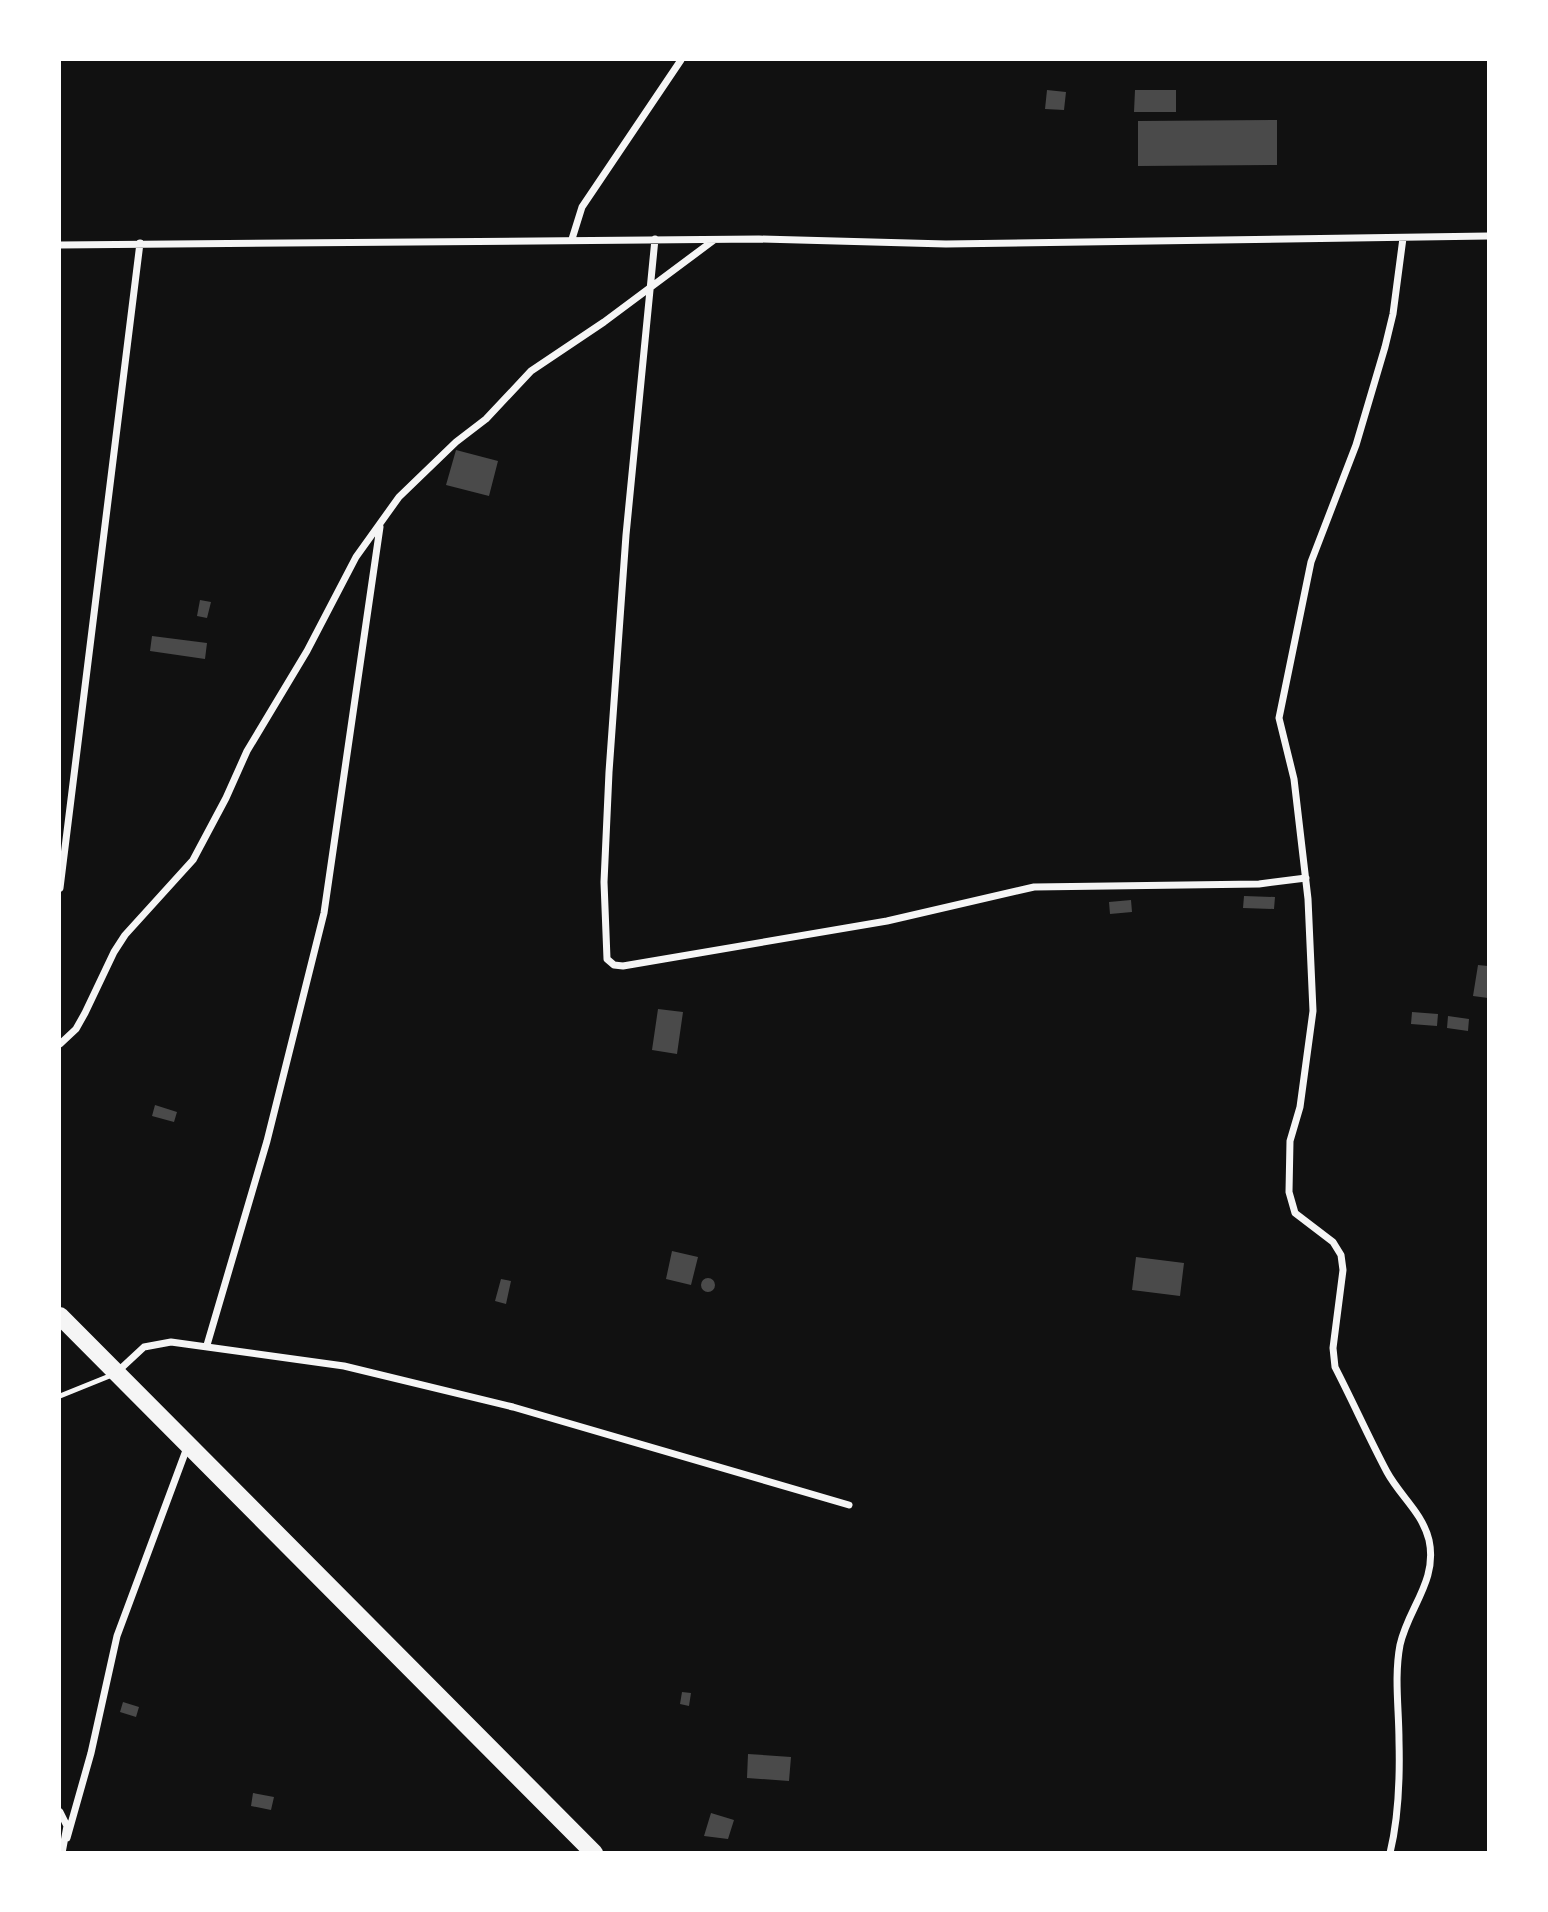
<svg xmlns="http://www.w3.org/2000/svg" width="1548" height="1912" viewBox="0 0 1548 1912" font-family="Ubuntu,sans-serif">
<rect width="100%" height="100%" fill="#111"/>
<path fill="#4a4a4a" d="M1047 90 1066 92 1064 110 1045 109Z
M1135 90H1176V112H1134Z
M1277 120V165L1138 166V121Z
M456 450 498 461 489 496 446 485Z
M200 600 211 602 207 618 197 616Z
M152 636 207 643 205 659 150 651Z
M1244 896 1275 897 1274 909 1243 908Z
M1131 900 1132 912 1110 914 1109 902Z
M1478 965 1488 966V998L1473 996Z
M658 1009 683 1012 677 1054 652 1050Z
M1412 1012 1438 1014 1437 1026 1411 1024Z
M1448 1016 1469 1019 1468 1031 1447 1028Z
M155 1105 177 1112 174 1122 152 1116Z
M672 1251 698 1257 691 1285 666 1279Z
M1136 1257 1184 1263 1180 1296 1132 1290Z
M701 1285a7 7 0 1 1 14 0a7 7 0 1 1-14 0Z
M501 1279 511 1281 506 1304 495 1301Z
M682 1692 691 1693 689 1706 680 1704Z
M123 1702 139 1707 136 1717 120 1712Z
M748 1754 791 1757 789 1781 747 1778Z
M253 1793 274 1797 271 1810 251 1806Z
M711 1813 734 1820 728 1839 704 1836Z"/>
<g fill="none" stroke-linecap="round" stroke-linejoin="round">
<path stroke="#f5f5f5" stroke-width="5" d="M60 1396 112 1375"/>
<path stroke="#f5f5f5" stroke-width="7" d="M572 239 582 207 681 60
M655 239 626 535 609 772 604 882 607 959 614 965 623 966 887 921 1034 887 1259 884 1306 878
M60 245 759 239 946 244 1488 236
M60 888 140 243
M60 1044 76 1029 85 1013 114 952 125 935 193 860 226 798 247 751 307 651 356 557 399 497 456 442 486 419 531 371 604 322 714 240
M207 1345 267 1141 324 913 380 527
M116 1373 144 1347 171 1342 344 1366 513 1407 849 1505
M60 1812 67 1826 62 1853
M67 1838 91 1753 117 1636 188 1445
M1390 1853C1399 1816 1400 1778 1399 1741 1399 1709 1394 1677 1400 1645 1408 1608 1438 1581 1429 1540 1422 1512 1400 1496 1387 1472 1369 1438 1353 1402 1335 1367L1333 1348 1343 1270 1341 1255 1333 1242 1295 1213 1289 1192 1290 1141 1300 1107 1313 1011 1308 899 1294 779 1279 718 1311 562 1356 445 1385 347 1393 314 1403 238"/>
<path stroke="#f5f5f5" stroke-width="18" d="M60 1316 594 1853"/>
</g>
<rect width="1548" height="1912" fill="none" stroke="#ffffff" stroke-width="122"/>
</svg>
